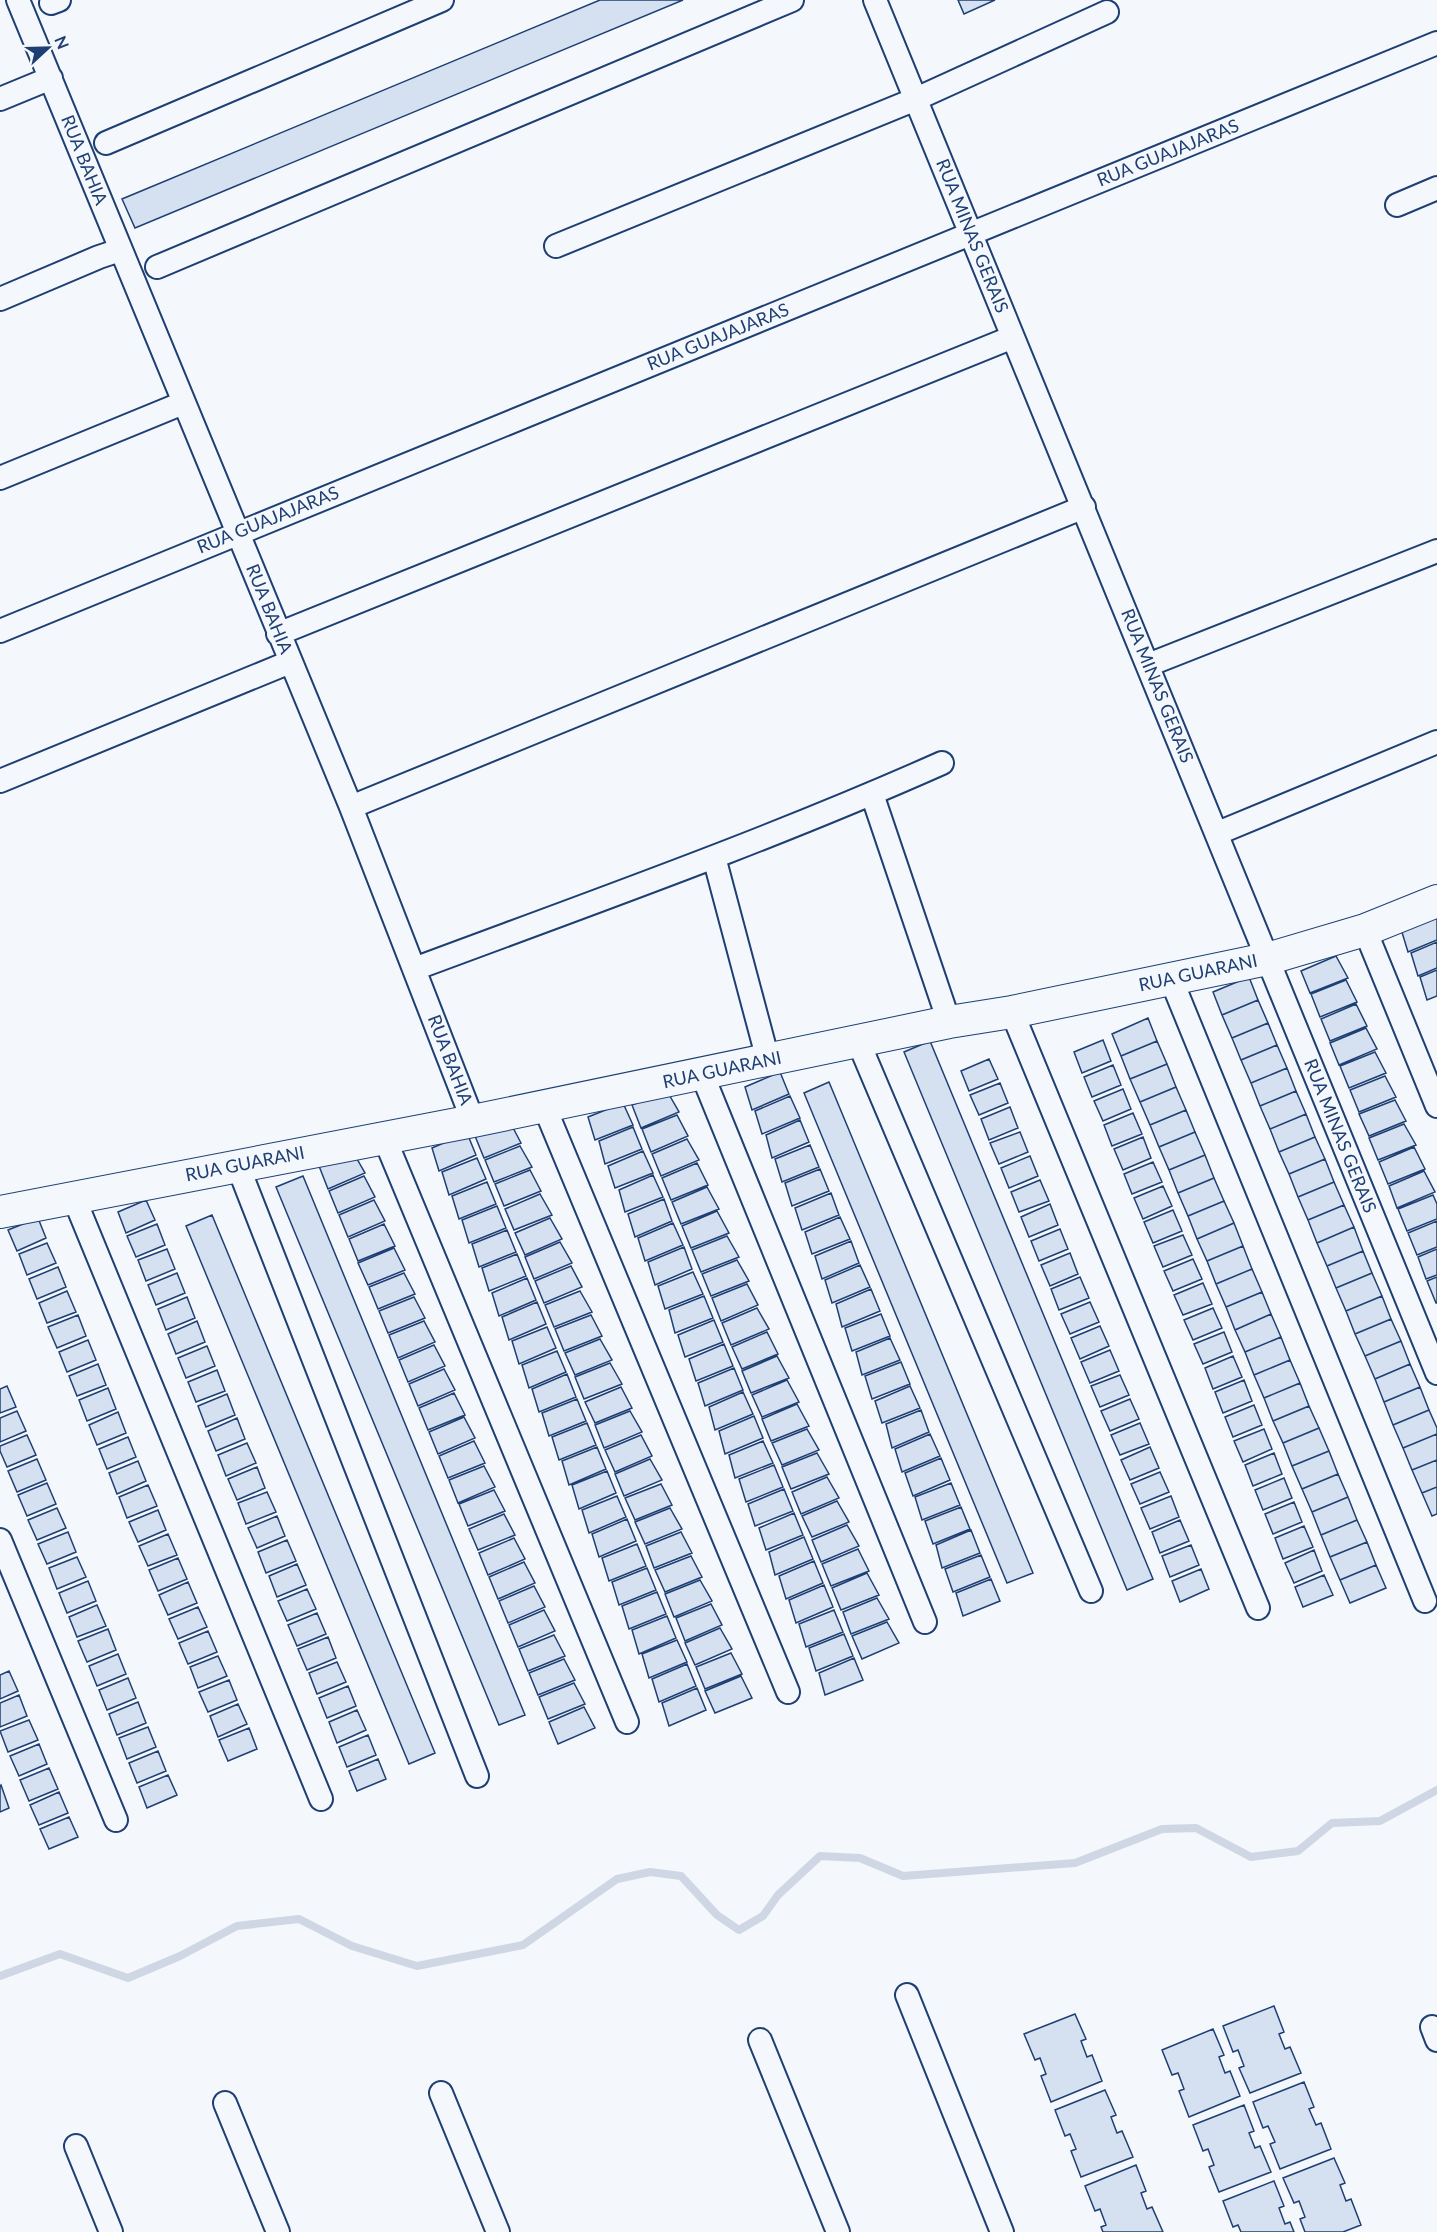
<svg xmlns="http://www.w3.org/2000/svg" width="1437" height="2232" viewBox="0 0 1437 2232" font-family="Lato,sans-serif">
<rect width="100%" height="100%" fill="#f4f7fb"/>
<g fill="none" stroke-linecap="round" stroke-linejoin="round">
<path stroke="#cfd7e4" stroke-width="8" d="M0 1976 60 1954 128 1978 180 1956 237 1926 299 1919 352 1946 417 1966 523 1945 617 1879 650 1872 681 1876 717 1915 739 1930 763 1916 778 1895 820 1856 860 1858 903 1876 1075 1863 1162 1829 1196 1828 1251 1857 1298 1851 1332 1823 1380 1821 1437 1790"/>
</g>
<path fill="#d5e0f0" stroke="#1d3f73" stroke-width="1.5" d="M600 0H683L135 228 122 199Z
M958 0H995L964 14Z
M1437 916V940L1408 952 1401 929Z
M1437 942V968L1418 976 1411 953Z
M1336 956 1348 978 1310 993 1301 971Z
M1437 970V996L1427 1000 1420 977Z
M1249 977 1258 1000 1222 1015 1213 992Z
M1346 980 1357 1002 1320 1017 1311 994Z
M1258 1000 1268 1023 1232 1038 1222 1015Z
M1356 1004 1367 1026 1330 1041 1321 1019Z
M1148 1018 1157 1041 1121 1056 1112 1034Z
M1268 1023 1277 1045 1241 1060 1232 1038Z
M1366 1028 1377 1049 1339 1065 1330 1043Z
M1103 1040 1111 1061 1082 1073 1074 1052Z
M930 1041 1153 1579 1127 1590 904 1052Z
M1157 1041 1167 1064 1130 1079 1121 1056Z
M1277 1045 1287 1068 1251 1083 1241 1060Z
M1375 1052 1386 1073 1349 1088 1340 1066Z
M989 1059 998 1079 969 1091 961 1071Z
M1167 1064 1176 1087 1140 1102 1130 1079Z
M1113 1065 1121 1085 1092 1097 1084 1077Z
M1287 1068 1296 1091 1260 1106 1251 1083Z
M780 1072 789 1094 752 1110 745 1087Z
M1385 1076 1396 1097 1359 1112 1350 1090Z
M829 1082 1033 1573 1007 1583 804 1093Z
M1000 1083 1008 1103 979 1115 970 1095Z
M1176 1087 1186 1110 1150 1125 1140 1102Z
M1123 1089 1131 1109 1103 1121 1094 1101Z
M667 1091 679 1112 641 1128 632 1105Z
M1296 1091 1306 1114 1270 1129 1260 1106Z
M790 1096 800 1118 762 1134 755 1111Z
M1395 1100 1406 1121 1369 1136 1359 1114Z
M623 1103 633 1125 595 1140 588 1117Z
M1010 1107 1018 1128 989 1140 981 1119Z
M1186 1110 1195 1132 1159 1147 1150 1125Z
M1133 1113 1142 1134 1112 1146 1104 1125Z
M1306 1114 1315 1137 1279 1152 1270 1129Z
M677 1115 688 1136 651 1152 642 1129Z
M800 1120 809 1142 772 1158 766 1135Z
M510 1122 521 1143 484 1158 475 1136Z
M1404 1124 1416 1145 1378 1160 1369 1138Z
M633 1127 642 1149 605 1164 599 1141Z
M1020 1132 1028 1152 999 1164 990 1143Z
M1195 1132 1205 1155 1169 1170 1159 1147Z
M467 1133 476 1155 439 1171 432 1148Z
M1143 1137 1151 1158 1123 1170 1114 1149Z
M1315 1137 1325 1159 1289 1174 1279 1152Z
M687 1139 699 1160 661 1176 652 1154Z
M810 1145 819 1167 782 1182 775 1159Z
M520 1146 532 1167 494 1182 485 1160Z
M1414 1147 1425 1169 1388 1184 1379 1162Z
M643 1151 653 1173 615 1188 608 1166Z
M353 1152 365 1173 328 1189 319 1166Z
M1205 1155 1214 1178 1178 1193 1169 1170Z
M1030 1156 1038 1176 1009 1188 1001 1168Z
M477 1158 486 1179 449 1195 442 1172Z
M1325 1159 1334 1182 1298 1197 1289 1174Z
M1153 1162 1162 1182 1132 1194 1124 1174Z
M697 1163 708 1185 671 1200 662 1178Z
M820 1169 829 1191 792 1206 785 1183Z
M530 1170 541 1191 504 1206 495 1184Z
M1424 1171 1435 1192 1397 1208 1389 1186Z
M653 1175 663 1197 625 1212 619 1190Z
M303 1176 525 1715 499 1725 276 1187Z
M364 1176 375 1197 338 1213 329 1191Z
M1214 1178 1224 1201 1188 1216 1178 1193Z
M1040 1180 1049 1201 1019 1212 1011 1192Z
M487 1182 496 1204 459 1219 452 1196Z
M1334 1182 1344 1205 1308 1220 1298 1197Z
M1163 1186 1172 1206 1143 1219 1134 1198Z
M707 1187 719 1209 681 1224 672 1202Z
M831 1193 839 1215 802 1230 795 1208Z
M540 1194 552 1215 514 1230 505 1209Z
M1433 1195 1437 1204V1219L1407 1231 1398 1209Z
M664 1199 672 1221 635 1237 628 1214Z
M146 1200 155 1220 126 1233 118 1212Z
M374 1200 385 1221 348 1237 339 1215Z
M1224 1201 1234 1223 1197 1239 1188 1216Z
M1050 1204 1058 1225 1029 1237 1021 1217Z
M1344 1205 1354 1227 1317 1243 1308 1220Z
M497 1206 506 1228 469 1243 462 1220Z
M1173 1210 1182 1231 1153 1243 1144 1222Z
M717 1211 729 1233 691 1248 682 1226Z
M212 1215 435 1753 409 1764 186 1226Z
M840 1217 850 1239 812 1254 805 1232Z
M38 1218 46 1238 17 1251 8 1230Z
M550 1218 562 1239 525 1255 515 1233Z
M1437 1221V1247L1417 1255 1408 1233Z
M673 1223 683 1245 645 1261 638 1238Z
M1234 1223 1243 1246 1207 1261 1197 1239Z
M157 1224 165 1245 136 1257 127 1236Z
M384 1224 395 1246 358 1261 349 1239Z
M1354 1227 1363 1251 1327 1266 1317 1243Z
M1060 1229 1068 1249 1039 1261 1031 1241Z
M507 1230 516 1252 479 1267 472 1244Z
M1183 1235 1192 1255 1163 1267 1154 1246Z
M727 1236 739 1257 701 1272 692 1250Z
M851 1241 859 1263 822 1279 815 1256Z
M560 1242 572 1263 534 1279 525 1257Z
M47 1243 56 1263 27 1275 19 1254Z
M1243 1246 1252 1269 1216 1284 1207 1261Z
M684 1247 692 1269 655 1285 648 1262Z
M394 1248 405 1270 368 1285 358 1263Z
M167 1249 175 1269 146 1281 138 1260Z
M1437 1249V1275L1426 1279 1418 1257Z
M1363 1251 1372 1273 1336 1288 1327 1266Z
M1070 1253 1078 1274 1050 1286 1041 1265Z
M517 1254 526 1276 489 1291 482 1268Z
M1193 1259 1202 1279 1173 1291 1164 1271Z
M737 1260 749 1281 711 1296 702 1274Z
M860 1265 870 1287 832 1303 825 1280Z
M571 1266 582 1287 544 1303 535 1281Z
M58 1267 66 1287 37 1299 29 1279Z
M1252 1269 1262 1292 1226 1307 1216 1284Z
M693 1272 703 1294 665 1309 658 1286Z
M177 1273 185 1293 156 1305 148 1285Z
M404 1273 415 1294 378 1309 369 1287Z
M1372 1273 1382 1296 1346 1311 1336 1288Z
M1080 1277 1089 1298 1059 1310 1051 1289Z
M1437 1277V1303H1436L1427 1281Z
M527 1278 536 1300 499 1316 492 1293Z
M1203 1283 1212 1304 1183 1315 1174 1295Z
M747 1284 758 1305 721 1321 712 1298Z
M871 1289 880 1311 842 1327 836 1304Z
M67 1291 76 1312 47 1323 39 1303Z
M580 1291 592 1312 554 1327 545 1305Z
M1262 1292 1271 1314 1235 1330 1226 1307Z
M704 1296 713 1318 675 1333 669 1310Z
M1382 1296 1391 1319 1355 1334 1346 1311Z
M187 1297 195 1318 166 1330 158 1309Z
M414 1297 425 1318 388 1333 379 1311Z
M537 1302 546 1324 509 1340 502 1317Z
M1090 1302 1099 1322 1070 1334 1061 1314Z
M757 1308 769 1329 731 1345 722 1323Z
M1213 1308 1222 1328 1193 1340 1184 1320Z
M881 1314 890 1336 852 1351 845 1328Z
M1271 1314 1281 1337 1245 1352 1235 1330Z
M78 1315 86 1336 57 1348 48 1327Z
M591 1315 602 1336 564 1351 555 1329Z
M1391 1319 1401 1341 1365 1356 1355 1334Z
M714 1320 723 1342 685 1357 678 1335Z
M197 1321 205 1342 176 1354 168 1334Z
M424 1321 435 1342 398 1358 389 1335Z
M1100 1326 1109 1346 1080 1359 1071 1338Z
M547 1327 556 1348 519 1364 512 1341Z
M767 1332 778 1354 742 1369 732 1347Z
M1224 1332 1232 1352 1203 1364 1194 1344Z
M1281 1337 1290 1360 1254 1375 1245 1352Z
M890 1338 900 1360 862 1375 856 1352Z
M600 1339 612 1360 575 1375 565 1353Z
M88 1340 96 1360 67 1372 59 1352Z
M1401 1341 1410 1364 1375 1379 1365 1356Z
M724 1344 733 1366 696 1381 689 1359Z
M434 1345 445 1366 408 1382 399 1360Z
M207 1346 215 1366 186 1378 178 1358Z
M1110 1350 1119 1371 1090 1383 1081 1362Z
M557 1351 566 1372 529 1388 522 1365Z
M777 1356 789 1378 751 1393 742 1371Z
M1233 1356 1242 1377 1213 1389 1205 1368Z
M1290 1360 1300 1383 1264 1398 1254 1375Z
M901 1362 910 1384 872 1399 865 1376Z
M610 1363 622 1384 584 1399 575 1377Z
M98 1364 106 1385 77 1396 69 1376Z
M1410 1364 1420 1387 1384 1402 1375 1379Z
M734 1368 743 1390 705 1406 698 1383Z
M444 1369 455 1390 418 1406 409 1384Z
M217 1370 225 1391 196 1402 188 1382Z
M567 1374 576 1397 539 1412 532 1389Z
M1120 1375 1129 1395 1100 1407 1091 1386Z
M787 1380 799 1402 762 1417 752 1395Z
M1244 1380 1252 1401 1223 1413 1215 1392Z
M1300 1383 1309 1406 1273 1421 1264 1398Z
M7 1386 16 1407 0 1413V1389Z
M910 1386 920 1408 882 1423 875 1401Z
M621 1387 632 1408 595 1423 585 1402Z
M1420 1387 1429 1410 1393 1425 1384 1402Z
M108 1388 116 1409 87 1421 79 1400Z
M743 1392 753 1414 715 1430 709 1407Z
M454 1393 465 1415 428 1430 419 1408Z
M227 1394 235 1415 206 1427 198 1406Z
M577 1399 586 1421 549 1436 542 1413Z
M1130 1399 1139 1419 1110 1431 1101 1411Z
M797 1404 809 1426 771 1441 762 1419Z
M1254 1405 1262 1425 1233 1437 1225 1417Z
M1309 1406 1319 1428 1283 1443 1273 1421Z
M921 1410 929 1432 892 1448 886 1424Z
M1429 1410 1437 1428V1434L1403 1448 1393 1425Z
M17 1411 26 1431 0 1442V1418Z
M630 1411 642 1432 604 1448 595 1425Z
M118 1412 126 1433 97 1445 89 1425Z
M754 1416 763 1438 725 1454 719 1431Z
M464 1417 475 1438 438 1454 429 1432Z
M237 1418 245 1439 216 1451 208 1431Z
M587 1423 596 1445 559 1460 552 1437Z
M1140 1423 1149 1444 1120 1455 1111 1435Z
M1319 1428 1329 1451 1292 1466 1283 1443Z
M807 1429 819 1450 782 1465 772 1443Z
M1264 1429 1272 1449 1243 1462 1234 1441Z
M930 1434 940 1456 902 1472 895 1449Z
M1437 1434V1460L1412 1470 1403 1448Z
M27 1435 36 1455 7 1467 0 1451V1446Z
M641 1435 652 1456 615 1472 605 1450Z
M128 1437 136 1457 107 1469 99 1449Z
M474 1441 485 1463 448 1478 439 1456Z
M763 1441 773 1463 735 1478 729 1455Z
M247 1443 256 1463 226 1476 218 1455Z
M597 1447 606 1469 569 1485 562 1461Z
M1150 1447 1159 1468 1130 1480 1121 1460Z
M1329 1451 1338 1474 1302 1489 1292 1466Z
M817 1453 829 1474 791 1489 782 1467Z
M1274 1453 1282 1474 1253 1486 1245 1465Z
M941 1458 950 1480 913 1496 905 1473Z
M37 1459 46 1480 17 1492 8 1471Z
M650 1459 662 1480 624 1496 615 1474Z
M1437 1460V1487L1422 1493 1412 1470Z
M138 1461 146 1481 117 1494 109 1473Z
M774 1465 783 1487 746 1502 739 1479Z
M484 1466 495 1487 458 1503 449 1480Z
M257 1467 265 1488 237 1500 228 1479Z
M607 1471 616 1493 579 1509 572 1485Z
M1160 1472 1169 1492 1140 1504 1131 1484Z
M1338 1474 1348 1497 1312 1512 1302 1489Z
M827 1477 839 1498 801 1514 792 1492Z
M1284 1478 1292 1498 1263 1510 1255 1490Z
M47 1483 56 1504 27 1516 18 1495Z
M951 1483 960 1505 922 1520 915 1497Z
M661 1484 672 1505 635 1520 625 1498Z
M148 1485 157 1506 127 1518 119 1497Z
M1437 1487V1514L1432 1516 1422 1493Z
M784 1489 793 1511 755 1526 748 1504Z
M494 1490 505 1511 468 1526 459 1504Z
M267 1492 276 1512 246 1524 238 1503Z
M617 1496 626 1517 589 1533 582 1510Z
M1171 1496 1179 1517 1150 1529 1141 1508Z
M1348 1497 1357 1520 1321 1535 1312 1512Z
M837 1501 849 1522 812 1537 802 1516Z
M1294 1502 1302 1522 1273 1534 1265 1514Z
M961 1507 970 1529 933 1544 925 1521Z
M57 1508 66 1528 37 1540 28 1520Z
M670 1508 682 1529 645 1544 635 1522Z
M158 1510 166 1530 138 1542 129 1522Z
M794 1513 803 1535 766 1550 759 1528Z
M504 1514 515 1535 478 1550 469 1529Z
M277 1516 285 1536 257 1548 248 1528Z
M627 1519 636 1541 599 1557 592 1534Z
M1180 1520 1189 1541 1160 1553 1152 1532Z
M1357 1520 1367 1542 1330 1557 1321 1535Z
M847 1525 859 1546 821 1562 812 1540Z
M1304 1526 1313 1547 1283 1559 1275 1538Z
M971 1530 980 1553 942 1568 936 1545Z
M68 1532 76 1552 47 1564 38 1544Z
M681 1532 692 1553 654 1568 646 1546Z
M168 1534 177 1555 148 1566 139 1546Z
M804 1537 813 1559 775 1575 769 1552Z
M514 1538 525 1559 488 1575 479 1553Z
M287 1540 296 1561 266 1573 258 1552Z
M1367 1542 1376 1565 1340 1580 1330 1557Z
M637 1544 646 1566 609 1581 602 1558Z
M1191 1545 1199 1565 1170 1577 1162 1556Z
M858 1549 869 1571 831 1586 822 1564Z
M1314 1550 1322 1571 1294 1583 1285 1563Z
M981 1555 990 1577 953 1592 945 1569Z
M691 1556 702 1577 665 1592 655 1570Z
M77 1557 86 1577 57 1589 49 1568Z
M178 1558 187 1579 158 1591 149 1570Z
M814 1561 823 1583 786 1599 779 1576Z
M524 1562 535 1583 498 1599 489 1577Z
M297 1564 306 1585 277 1597 269 1576Z
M1376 1565 1386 1588 1350 1603 1340 1580Z
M647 1568 656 1590 619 1605 612 1582Z
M1201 1569 1209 1589 1180 1602 1172 1581Z
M867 1573 879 1595 841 1610 832 1588Z
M1324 1575 1333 1595 1303 1607 1295 1587Z
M991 1579 1000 1601 963 1616 956 1593Z
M700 1580 712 1601 674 1617 665 1594Z
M88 1581 96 1601 67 1613 59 1593Z
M188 1582 197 1603 168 1615 159 1595Z
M824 1585 833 1607 796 1623 789 1600Z
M534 1586 545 1607 508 1623 499 1601Z
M307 1589 316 1609 287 1621 278 1601Z
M657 1592 666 1614 629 1629 622 1606Z
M877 1598 889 1619 851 1634 843 1612Z
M711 1604 722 1625 685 1641 676 1618Z
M97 1605 106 1626 77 1637 69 1617Z
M198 1607 207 1627 178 1639 169 1619Z
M544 1610 555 1631 518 1647 509 1625Z
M834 1610 843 1632 806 1647 799 1624Z
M317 1613 326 1634 297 1646 288 1625Z
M667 1616 676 1638 639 1654 632 1630Z
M887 1622 899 1643 862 1659 852 1636Z
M720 1628 732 1649 695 1665 685 1643Z
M108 1629 116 1650 87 1662 78 1641Z
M208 1631 217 1652 188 1664 179 1643Z
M844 1634 853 1656 816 1671 809 1648Z
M554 1635 565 1656 528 1671 519 1649Z
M328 1637 336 1658 307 1670 298 1649Z
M677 1640 687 1662 649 1678 642 1654Z
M731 1653 742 1674 705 1689 696 1667Z
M118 1654 126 1674 97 1686 89 1666Z
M218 1656 227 1676 198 1688 190 1667Z
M854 1658 863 1680 825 1695 819 1673Z
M564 1659 575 1680 538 1695 529 1673Z
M337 1662 346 1682 317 1694 309 1673Z
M687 1664 696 1686 659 1702 652 1679Z
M9 1671 18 1691 0 1699V1675Z
M741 1676 752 1698 715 1713 705 1691Z
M128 1678 136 1698 107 1710 99 1690Z
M229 1680 237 1700 208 1712 199 1692Z
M574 1683 585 1704 548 1719 539 1697Z
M348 1686 356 1706 327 1718 319 1698Z
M697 1688 706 1710 669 1726 662 1703Z
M19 1695 27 1716 0 1727V1703Z
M138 1702 146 1723 117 1735 109 1714Z
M238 1704 247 1724 218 1737 210 1716Z
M584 1707 595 1728 558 1744 549 1722Z
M357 1710 366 1730 337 1743 329 1722Z
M29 1720 38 1740 8 1752 0 1731Z
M148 1727 156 1747 127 1759 119 1738Z
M249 1728 257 1749 228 1761 219 1740Z
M368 1735 376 1755 347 1767 339 1747Z
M39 1744 47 1764 19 1776 10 1756Z
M158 1751 166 1771 137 1783 129 1763Z
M378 1759 386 1779 357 1791 349 1771Z
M49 1768 58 1789 29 1801 20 1780Z
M168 1775 177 1795 147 1808 139 1787Z
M1 1785 9 1808 0 1812V1786Z
M59 1792 68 1813 39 1825 30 1805Z
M69 1817 78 1837 49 1849 40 1829Z
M1274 2006 1284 2032 1279 2034 1285 2049 1290 2047 1301 2073 1250 2093 1239 2068 1244 2066 1238 2050 1233 2052 1223 2026Z
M1075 2014 1086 2039 1081 2041 1087 2057 1092 2055 1102 2081 1051 2102 1041 2076 1046 2074 1040 2058 1035 2060 1024 2034Z
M1213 2029 1224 2055 1219 2057 1225 2073 1230 2071 1240 2096 1189 2117 1179 2091 1184 2089 1178 2073 1172 2075 1162 2050Z
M1304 2082 1314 2107 1309 2109 1316 2125 1321 2123 1331 2149 1280 2169 1270 2144 1275 2142 1268 2126 1263 2128 1253 2102Z
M1105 2090 1116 2115 1111 2117 1117 2133 1122 2131 1133 2157 1081 2177 1071 2151 1076 2149 1070 2134 1065 2136 1055 2110Z
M1244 2105 1254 2131 1249 2133 1255 2148 1260 2146 1271 2172 1219 2192 1209 2167 1214 2165 1208 2149 1203 2151 1193 2125Z
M1334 2158 1345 2183 1340 2185 1346 2201 1351 2199 1361 2225 1343 2232H1305L1300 2219 1305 2217 1299 2201 1294 2203 1283 2178Z
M1136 2165 1146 2191 1141 2193 1147 2209 1152 2207 1163 2232H1103L1101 2227 1106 2225 1100 2209 1095 2211 1085 2186Z
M1274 2181 1284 2206 1279 2208 1285 2224 1290 2222 1294 2232H1241L1238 2225 1233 2227 1223 2201Z"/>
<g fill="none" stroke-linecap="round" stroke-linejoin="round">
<defs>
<path id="street" d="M18 0 351 807 473 1121
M875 0 1437 1373
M51 3 59 0
M0 99 51 78
M106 143 442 0
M1397 205 1437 188
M556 246 916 99 1107 12
M157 267 792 0
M0 299 99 257 120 250
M0 478 183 403
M0 631 1437 43
M278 634 1013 337
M1148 665 1437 551
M0 781 290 662
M872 794 949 1022
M351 807 1084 507
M1218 833 1437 742
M714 857 768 1060
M1365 930 1437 1106
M414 969C591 903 769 840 942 763
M1171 979 1425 1601
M1012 1012 1258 1608
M858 1041 1091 1591
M702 1074 925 1622
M546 1105 547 1113 788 1692
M384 1137 627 1722
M243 1164 241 1174 477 1776
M74 1198 321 1799
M0 1540 116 1820
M907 1995 1002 2232
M1432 2027 1437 2040
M760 2040 838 2232
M441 2093 498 2232
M225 2103 278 2232
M76 2146 111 2232"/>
<path id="secondary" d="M0 1212 473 1121 949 1022 1012 1012 1267 959 1365 930 1437 901"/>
</defs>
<use href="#street" stroke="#1d3f73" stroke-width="26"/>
<use href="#secondary" stroke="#1d3f73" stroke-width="34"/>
<use href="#street" stroke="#f4f7fb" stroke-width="22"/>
<use href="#secondary" stroke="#f4f7fb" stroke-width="32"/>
</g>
<g text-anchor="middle" stroke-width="4.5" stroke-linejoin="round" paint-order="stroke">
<g font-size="18" fill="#1d3f73" stroke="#f4f7fb">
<text transform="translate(1168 153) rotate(-22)" y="6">RUA GUAJAJARAS</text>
<text transform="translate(84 160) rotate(68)" y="6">RUA BAHIA</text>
<text transform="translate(972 236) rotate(68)" y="6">RUA MINAS GERAIS</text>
<text transform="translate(718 337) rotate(-22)" y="6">RUA GUAJAJARAS</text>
<text transform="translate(268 520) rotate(-22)" y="6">RUA GUAJAJARAS</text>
<text transform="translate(269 609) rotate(68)" y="6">RUA BAHIA</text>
<text transform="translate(1157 686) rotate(68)" y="6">RUA MINAS GERAIS</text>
<text transform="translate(1198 973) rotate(-12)" y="6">RUA GUARANI</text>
<text transform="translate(450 1060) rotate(69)" y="6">RUA BAHIA</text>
<text transform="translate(722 1070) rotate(-12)" y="6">RUA GUARANI</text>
<text transform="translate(1340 1136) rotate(68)" y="6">RUA MINAS GERAIS</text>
<text transform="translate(245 1164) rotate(-11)" y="6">RUA GUARANI</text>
</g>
</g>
<g transform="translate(48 48) rotate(68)" stroke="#f4f7fb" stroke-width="4.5" paint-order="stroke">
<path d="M0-4.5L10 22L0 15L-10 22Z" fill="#1d3f73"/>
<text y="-9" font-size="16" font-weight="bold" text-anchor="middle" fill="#1d3f73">N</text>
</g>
</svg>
